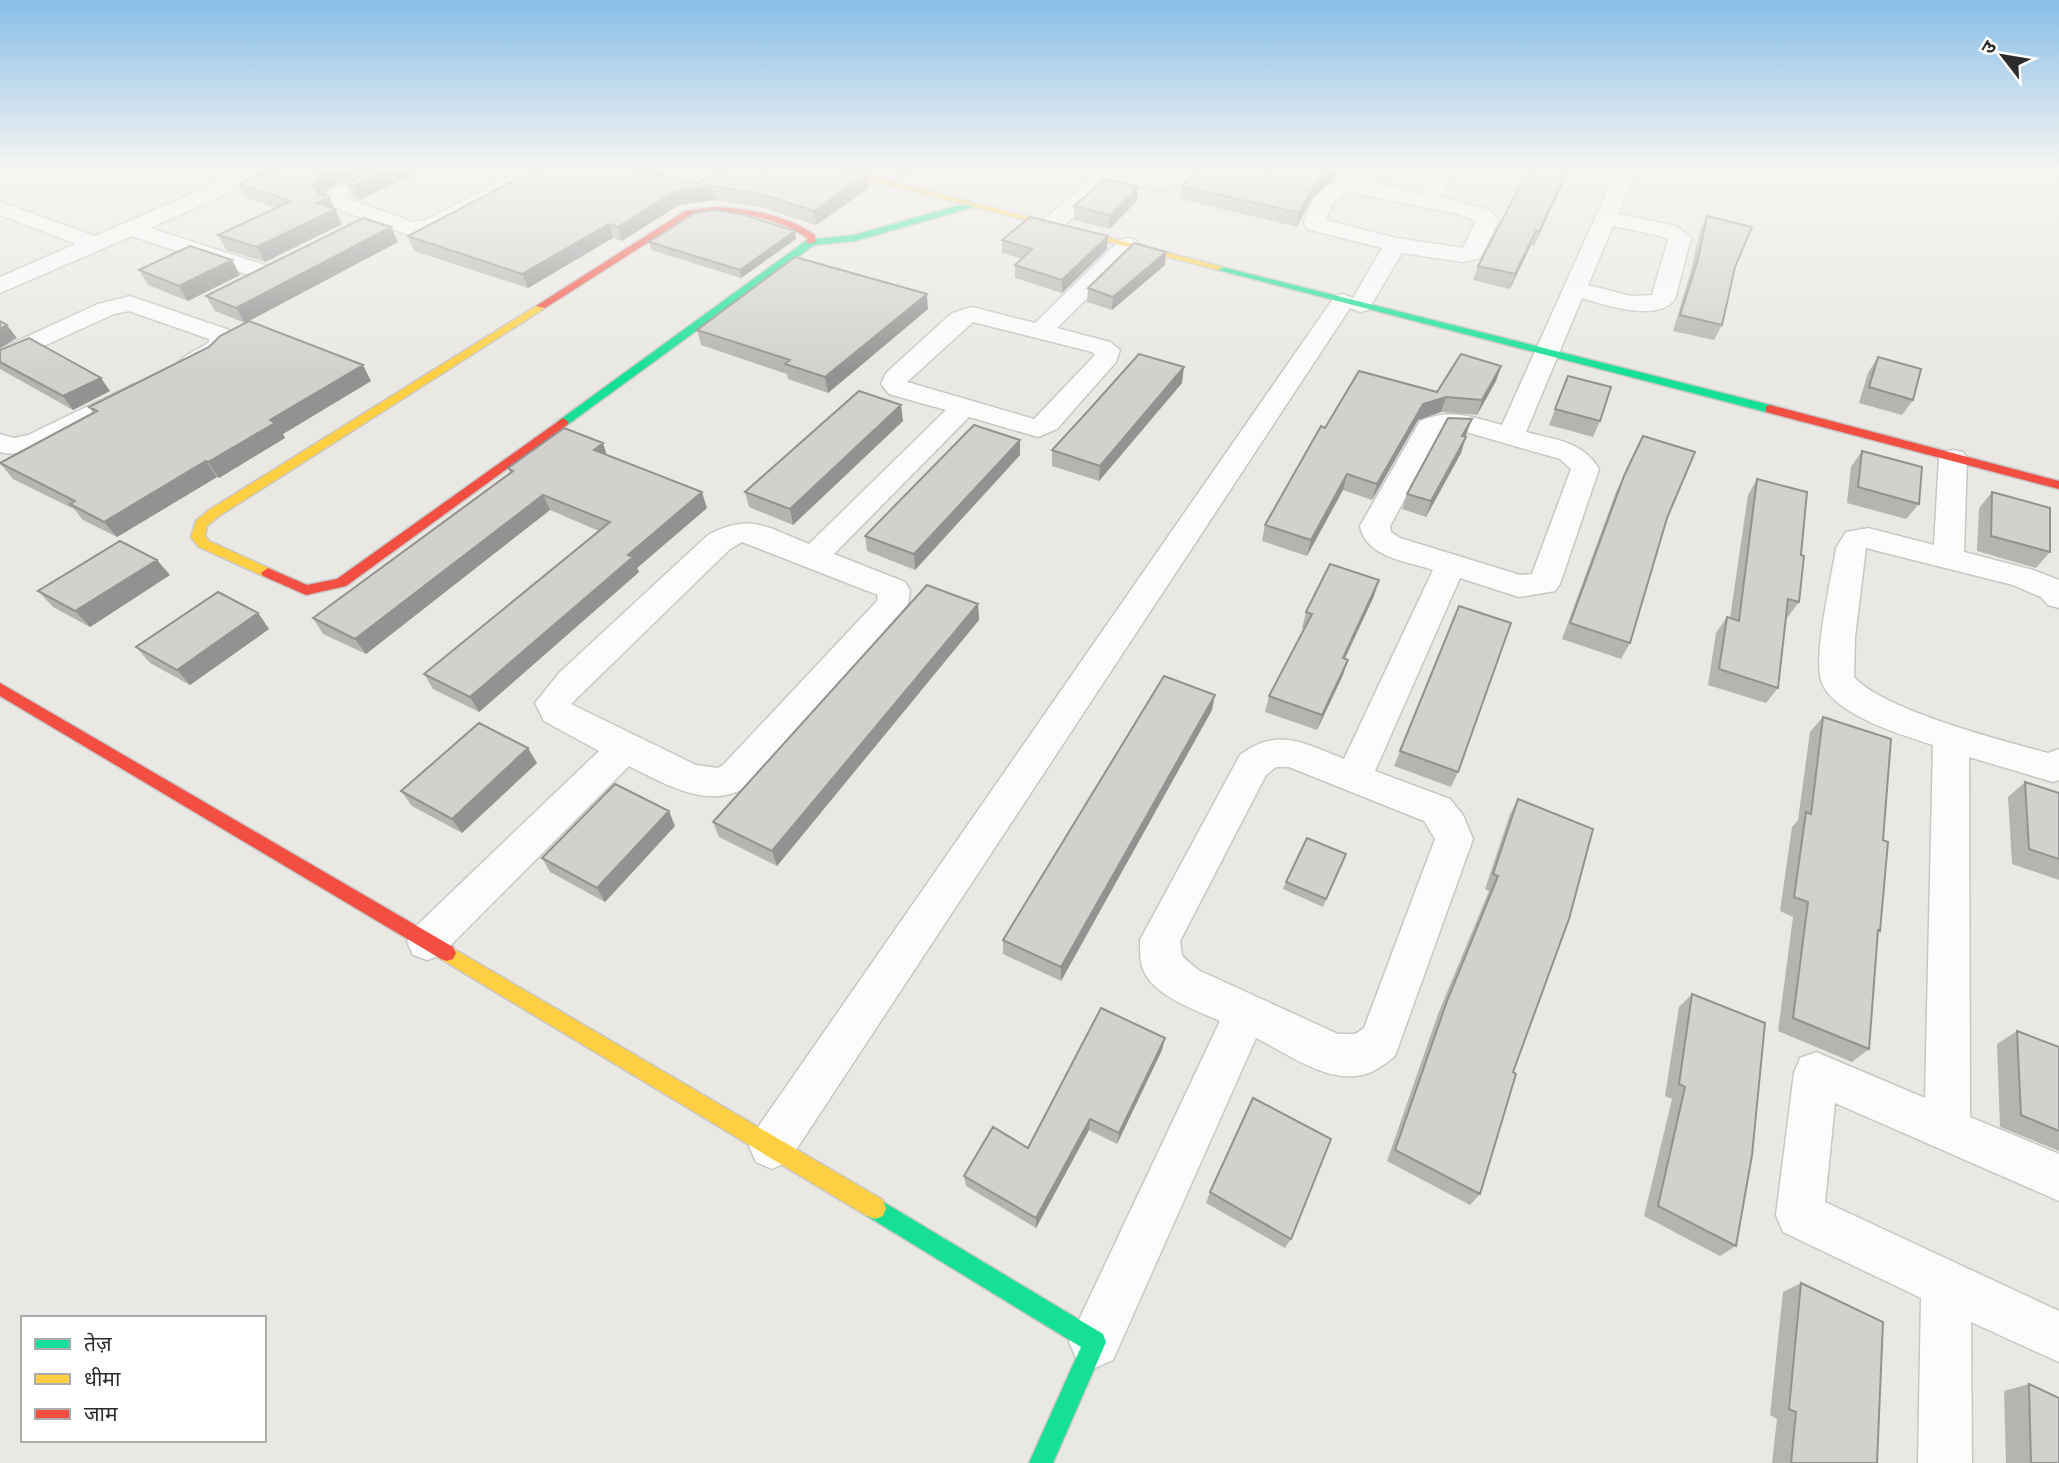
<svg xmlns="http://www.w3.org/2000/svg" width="2059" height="1463" viewBox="0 0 2059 1463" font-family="'Titillium Web','Noto Sans Devanagari',sans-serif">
<rect width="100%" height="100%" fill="#eae8e2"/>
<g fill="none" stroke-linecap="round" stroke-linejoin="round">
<defs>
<path id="street" d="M254 167H280L277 171 150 228 274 268 277 273 274 278H258L132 236 0 293V277L76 244 0 215V202L95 236Z
M380 167H406L403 171 346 198 413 222 426 220 527 167H552L549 171 440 230 412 236 326 205 322 201 329 191Z
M1075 167H1111L1156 178 1166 175 1178 167H1201C1179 197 1145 188 1115 180L1059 230H1043L1040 225 1043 220 1096 176 1078 171Z
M1438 167H1458L1439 197 1490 210 1498 221 1483 253 1480 258 1463 262 1402 253 1368 310 1360 312 1350 308 788 1162 772 1169 756 1162 749 1146 756 1130 1335 296 1343 294 1353 298 1382 248 1307 229 1304 224C1307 203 1325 180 1348 179 1368 178 1400 189 1420 194ZM1350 192 1459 214 1476 221 1463 248 1396 238 1326 220 1333 203Z
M1618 167H1638L1618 214 1676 226 1691 238 1675 299C1658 323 1605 305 1582 298L1526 432C1556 440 1582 441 1599 469L1560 584 1555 591 1519 597 1460 578 1375 771 1450 799 1463 815 1473 839 1395 1056C1385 1064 1375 1072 1362 1075 1327 1083 1286 1053 1256 1038L1113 1360 1095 1368 1077 1360 1069 1342 1077 1324 1220 1021C1194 1009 1148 995 1141 963 1140 955 1140 947 1140 940L1240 755C1278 726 1305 744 1344 759L1433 570C1407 561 1366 558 1360 526L1420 421C1449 408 1473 417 1502 425ZM1613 226 1661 236 1668 240 1652 295 1631 296 1588 285ZM1445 430H1459L1560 459 1571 469 1532 574 1520 575 1400 538 1391 532 1390 526 1441 432ZM1276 767H1289L1424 821 1435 839 1364 1028 1355 1034H1338L1198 970 1182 956 1180 941 1266 775Z
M1128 238 1136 240 1139 245 1136 250 1057 328 1110 342 1120 350 1116 362 1057 429 1038 437 969 417 834 554 905 582 910 590 908 604 749 785C711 812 665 784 629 766L441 955 427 960 413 955 407 942 413 929 599 751 544 721 535 703 560 672 708 535C751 512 768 528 809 544L946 410 889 394 881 384 886 373 952 313 972 307 1035 323 1120 240ZM973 322 1092 352 1095 355 1034 419 907 382ZM742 542 878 595 877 601 723 765 718 768 696 765 571 704 730 549Z
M130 296 229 330 234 344C224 360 200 374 181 369L177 364C184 354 199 350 209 342V339L129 311 114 314 0 366V349L98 304Z
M134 384 143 386 147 392 143 398C109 415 37 463 0 452V434L14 438 28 435Z
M1953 450 1963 452 1967 458 1964 552 2033 570 2059 580V608L2048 605 2041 597 2013 585 1866 548 1855 637 1854 677C1883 710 2003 741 2048 753L2059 749V780L2053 782 1969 757 1970 1117 2059 1154V1201L1835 1103 1825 1202 2059 1311V1362L1971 1322 1972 1463H1918L1921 1298 1783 1232 1776 1215 1794 1073 1800 1058 1816 1052 1925 1098 1933 745C1902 735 1835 715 1822 683 1812 658 1832 577 1836 548L1846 532 1868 528 1934 545 1939 458 1943 452Z"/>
<path id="fast" d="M971 202 974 203V207L855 241 814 245 567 425 563 426 557 422 807 240 854 235Z
M1214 265 1774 406 1776 409 1774 412H1766L1214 269Z
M875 1197 1103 1334 1106 1342 1053 1463H1029L1081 1347 867 1216 864 1208 867 1200Z"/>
<path id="slow" d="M819 167H834L1223 267 1218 270Z
M541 303 546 306 545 308 219 516 207 526 205 536 209 541 273 570 275 573 273 576H263L199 547 191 537 196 521 209 510Z
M447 945 883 1200 886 1208 883 1216 875 1219 867 1216 441 959 438 953 441 947Z"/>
<path id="jam" d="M717 207C751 209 786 215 815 235L816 242 807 244V238C775 216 729 208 691 215L545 308 536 306 685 211Z
M1770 405 2059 481V489L1766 412V406Z
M563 418 569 422 567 425 346 586 306 595 263 576 261 573 268 568 307 585 337 579Z
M0 683 453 947 456 953 453 959 447 961 441 959 0 696Z"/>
</defs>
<use href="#street" stroke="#c7c7c7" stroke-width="3"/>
<use href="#fast" stroke="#c7c7c7" stroke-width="3"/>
<use href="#slow" stroke="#c7c7c7" stroke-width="3"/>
<use href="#jam" stroke="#c7c7c7" stroke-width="3"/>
<use href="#street" fill="#fcfcfb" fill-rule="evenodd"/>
<use href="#fast" fill="#16e098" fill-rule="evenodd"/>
<use href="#slow" fill="#ffcf43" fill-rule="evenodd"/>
<use href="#jam" fill="#f24e42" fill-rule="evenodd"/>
</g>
<path fill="#b5b4b0" d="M382 167 360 200 353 198 346 183Z
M862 167H919L906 176Z
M1570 167 1534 246 1531 245 1510 289 1473 280 1478 266Z
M867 174 869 188 816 225 764 208 714 200 679 205 622 241 613 238 528 288 414 251 408 236 697 184Z
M1332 181 1311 199 1297 227 1180 199 1182 186Z
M239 184 328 189 324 195 329 197 342 224 265 262 226 250 218 235 276 208 246 198Z
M1137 201 1109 229 1074 220V206Z
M1707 216 1735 267 1722 325 1714 340 1673 331 1690 274 1700 231Z
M795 231 796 239 741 278 651 250 649 242Z
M1002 240 1107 249 1062 293 1015 278V265L1022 259 1002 253Z
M398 242 245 323 215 311 206 296Z
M1166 252 1165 265 1112 310 1087 302 1088 288Z
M139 270 240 275 188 301 148 285Z
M928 309 828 393 788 379 787 374 701 345 697 330Z
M0 350 110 391 73 410 0 369Z
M1878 357 1913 400 1902 415 1859 403 1868 373Z
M1501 366 1496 381 1477 415 1441 412 1418 420 1372 500 1343 490 1307 556 1262 541 1265 525 1325 428 1437 392Z
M1568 376 1600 421 1593 437 1549 425Z
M371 381 283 434 285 438 219 478 217 477 117 537 83 520 74 509 13 479 0 463 93 413 89 407Z
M1182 383 1099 481 1052 466V450Z
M903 421 793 525 749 507 745 492Z
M1643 436 1630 643 1621 659 1562 639 1616 492Z
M1465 437 1461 453 1426 517 1402 509 1407 494Z
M1862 451 1919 504 1906 519 1847 503 1851 467Z
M607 455 707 508 637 568 639 572 479 712 433 689 424 674 599 531 550 510 366 654 323 634 313 618 510 473 508 468Z
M1020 455 915 570 867 551 865 536Z
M1757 479 1801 555 1799 602 1787 618H1786L1778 688 1766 703 1708 685 1716 633 1727 617 1730 618 1748 495Z
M1992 492 2050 552 2036 568 1977 551 1979 508Z
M170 575 90 627 53 607 38 591Z
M1374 596 1345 658 1343 675 1317 730 1265 712 1269 696 1304 629 1302 628 1306 612Z
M978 604 979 620 777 866 719 837 713 822Z
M1459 606 1458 772 1451 787 1394 766Z
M258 613 269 629 190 685 150 663 136 647Z
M1212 710 1061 981 1003 954V940Z
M1823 717 1883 840 1880 931 1877 933 1869 1049 1852 1062 1778 1031 1793 917 1780 911 1792 827 1798 820 1810 732Z
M537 763 462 833 412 806 401 791Z
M2025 782 2059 793V880L2012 864 2008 797Z
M1518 799 1513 1072 1480 1194 1470 1205 1387 1161 1438 1014 1489 891 1485 889 1510 814Z
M675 826 605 902 550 872 542 858Z
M1343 861 1323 907 1283 889 1286 882Z
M1692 994 1736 1246 1720 1256 1644 1216 1672 1099 1665 1096 1679 1007Z
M2017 1031 2059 1047V1151L2000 1127 1997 1044Z
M1165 1038 1162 1050 1117 1144 1089 1130 1036 1228 966 1186 964 1176 1028 1148Z
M1210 1192 1291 1239 1285 1248 1206 1203Z
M1801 1283 1877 1463H1772L1777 1419 1770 1415 1783 1292Z
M2029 1384 2059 1463H2006L2004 1391Z"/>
<path fill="#949290" d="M338 167H374L328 189 319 201 312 187 321 174Z
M393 167H429L360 200 353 186Z
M906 167H919L906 176Z
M1335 167H1342L1332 181 1311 199 1297 227 1299 213 1314 186Z
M1569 167H1570L1534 246 1539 232Z
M867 174 869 188 816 225 814 211Z
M711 186 714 200 679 205 622 241 618 227 676 191Z
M1138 187 1137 201 1109 229 1110 215Z
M329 197 342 224 265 262 257 247 317 203Z
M609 224 613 238 528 288 522 274Z
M391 227 398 242 245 323 236 308Z
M795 231 796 239 741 278 740 270Z
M1536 231 1531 245 1510 289 1515 274Z
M1108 236 1107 249 1062 293V280Z
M1166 252 1165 265 1112 310 1113 297Z
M232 260 240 275 188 301 179 286Z
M927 294 928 309 828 393 825 377Z
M7 325 17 338 0 348V329Z
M363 365 371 381 283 434 285 438 219 478 208 462 270 420Z
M1501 366 1496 381 1477 415 1482 400Z
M1184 367 1182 383 1099 481 1100 466Z
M101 378 110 391 73 410 63 396Z
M1446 397 1441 412 1418 420 1372 500 1377 484 1423 404Z
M901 405 903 421 793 525 790 509Z
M1472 419 1466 435 1457 452 1462 436Z
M1466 437 1461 453 1426 517 1431 501Z
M1020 440V455L915 570 914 554Z
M603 443 608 459 594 450Z
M206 461 217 477 117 537 104 522Z
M1347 474 1343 490 1307 556 1311 540Z
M702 492 707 508 637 568 639 572 479 712 470 697 628 555Z
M543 495 550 510 366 654 355 639Z
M157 560 170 575 90 627 75 611Z
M1379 580 1374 596 1338 673 1343 658Z
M978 604 979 620 777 866 772 851Z
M258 613 269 629 190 685 177 670Z
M1348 660 1343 675 1317 730 1322 715Z
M1215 695 1212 710 1061 981V967Z
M528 748 537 763 462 833 452 819Z
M669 811 675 826 605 902 597 888Z
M1165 1038 1162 1050 1117 1144 1119 1133Z
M1090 1119 1089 1130 1036 1228V1218Z"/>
<path fill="#d3d1cd" stroke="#949290" stroke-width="2" d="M276 167H338L321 174 312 187 318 193 329 197 317 203 335 209 257 247 218 235 291 201 239 184Z
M382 167H393L353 186 346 183Z
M540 167H634L697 184 725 167H837L867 174 814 211 761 194 711 186 676 191 618 227 609 224 522 274 408 236Z
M1200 167H1335L1314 186 1299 213 1182 186Z
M1530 167H1569L1539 232 1536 231 1515 274 1478 266Z
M1105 179 1138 187 1110 215 1074 206Z
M713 210 741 214 795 231 740 270 649 242 695 213Z
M1707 216 1752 227 1735 267 1722 325 1680 315 1698 259Z
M1030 217 1108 236 1062 280 1015 265 1032 249 1002 240Z
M363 218 391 227 236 308 206 296Z
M1134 243 1166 252 1113 297 1088 288Z
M190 246 232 260 179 286 139 270Z
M795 257 927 294 825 377 785 364 790 360 697 330Z
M0 321 7 325 0 329Z
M249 321 363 365 270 420 275 423 208 462 206 461 104 522 70 504 75 501 0 463 97 411 89 407 209 347 220 336Z
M29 338 101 378 63 396 0 362V350Z
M1139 354 1184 367 1100 466 1052 450 1088 411Z
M1461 354 1501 366 1482 400 1446 397 1423 404 1377 484 1347 474 1311 540 1265 525 1321 426 1325 428 1359 371 1437 392Z
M1878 357 1921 369 1913 400 1869 387Z
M1568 376 1611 387 1600 421 1555 409Z
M859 391 901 405 790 509 745 492Z
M1448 418 1472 419 1462 436 1466 437 1431 501 1407 494Z
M974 425 1020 440 914 554 865 536Z
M564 428 603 443 594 450 702 492 628 555 633 557 470 697 424 674 610 522 543 495 355 639 313 618 513 471 508 468Z
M1643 436 1695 452 1667 518 1630 643 1570 623 1624 476Z
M1862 451 1922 467 1919 504 1858 487Z
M1757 479 1807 492 1801 555 1804 556 1799 602 1788 599 1778 688 1719 669 1727 617 1739 621Z
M1992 492 2050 508V552L1991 536Z
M120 541 157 560 75 611 38 591Z
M1330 564 1379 580 1343 658 1348 660 1322 715 1269 696 1312 614 1306 612Z
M927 585 978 604 772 851 713 822Z
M218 592 258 613 177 670 136 647Z
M1459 606 1511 623 1458 772 1400 751Z
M1164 676 1215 695 1061 967 1003 940Z
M1823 717 1891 739 1883 840 1888 842 1880 931 1878 930 1869 1049 1793 1018 1808 902 1794 897 1806 812 1811 814Z
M479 723 528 748 452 819 401 791Z
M2025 782 2059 793V859L2029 849Z
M615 784 669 811 597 888 542 858Z
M1518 799 1593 829 1569 919 1513 1072 1516 1074 1480 1194 1395 1150 1447 1001 1498 876 1493 874Z
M1307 838 1346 854 1326 899 1286 882Z
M1692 994 1765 1023 1752 1155 1736 1246 1658 1206 1685 1087 1679 1084Z
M1101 1008 1165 1038 1119 1133 1090 1119 1036 1218 964 1176 993 1127 1028 1148Z
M2017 1031 2059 1047V1131L2021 1115Z
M1253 1098 1331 1139 1291 1239 1210 1192Z
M1801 1283 1883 1322 1877 1463H1791L1796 1412 1789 1409Z
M2029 1384 2059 1398V1463H2031Z"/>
<linearGradient id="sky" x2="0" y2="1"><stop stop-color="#88bee8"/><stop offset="0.45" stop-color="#f6f5f2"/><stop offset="1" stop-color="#f6f5f2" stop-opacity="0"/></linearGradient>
<rect width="2059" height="372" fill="url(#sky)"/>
<rect x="21" y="1316" width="245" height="126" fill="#ffffff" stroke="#ababab" stroke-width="2"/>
<rect x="35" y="1339" width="35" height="10" fill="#16e098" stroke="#ababab" stroke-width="2"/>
<text x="84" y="1351" font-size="21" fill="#2c2c2c">तेज़</text>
<rect x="35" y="1374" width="35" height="10" fill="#ffcf43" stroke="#ababab" stroke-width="2"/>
<text x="84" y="1386" font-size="21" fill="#2c2c2c">धीमा</text>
<rect x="35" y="1409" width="35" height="10" fill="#f24e42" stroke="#ababab" stroke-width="2"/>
<text x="84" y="1421" font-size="21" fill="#2c2c2c">जाम</text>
<g transform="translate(2003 56) rotate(301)" stroke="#ffffff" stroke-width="5" paint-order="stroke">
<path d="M0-5L12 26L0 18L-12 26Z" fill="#2c2c2c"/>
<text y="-10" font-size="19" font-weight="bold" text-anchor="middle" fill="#2c2c2c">उ</text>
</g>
</svg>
